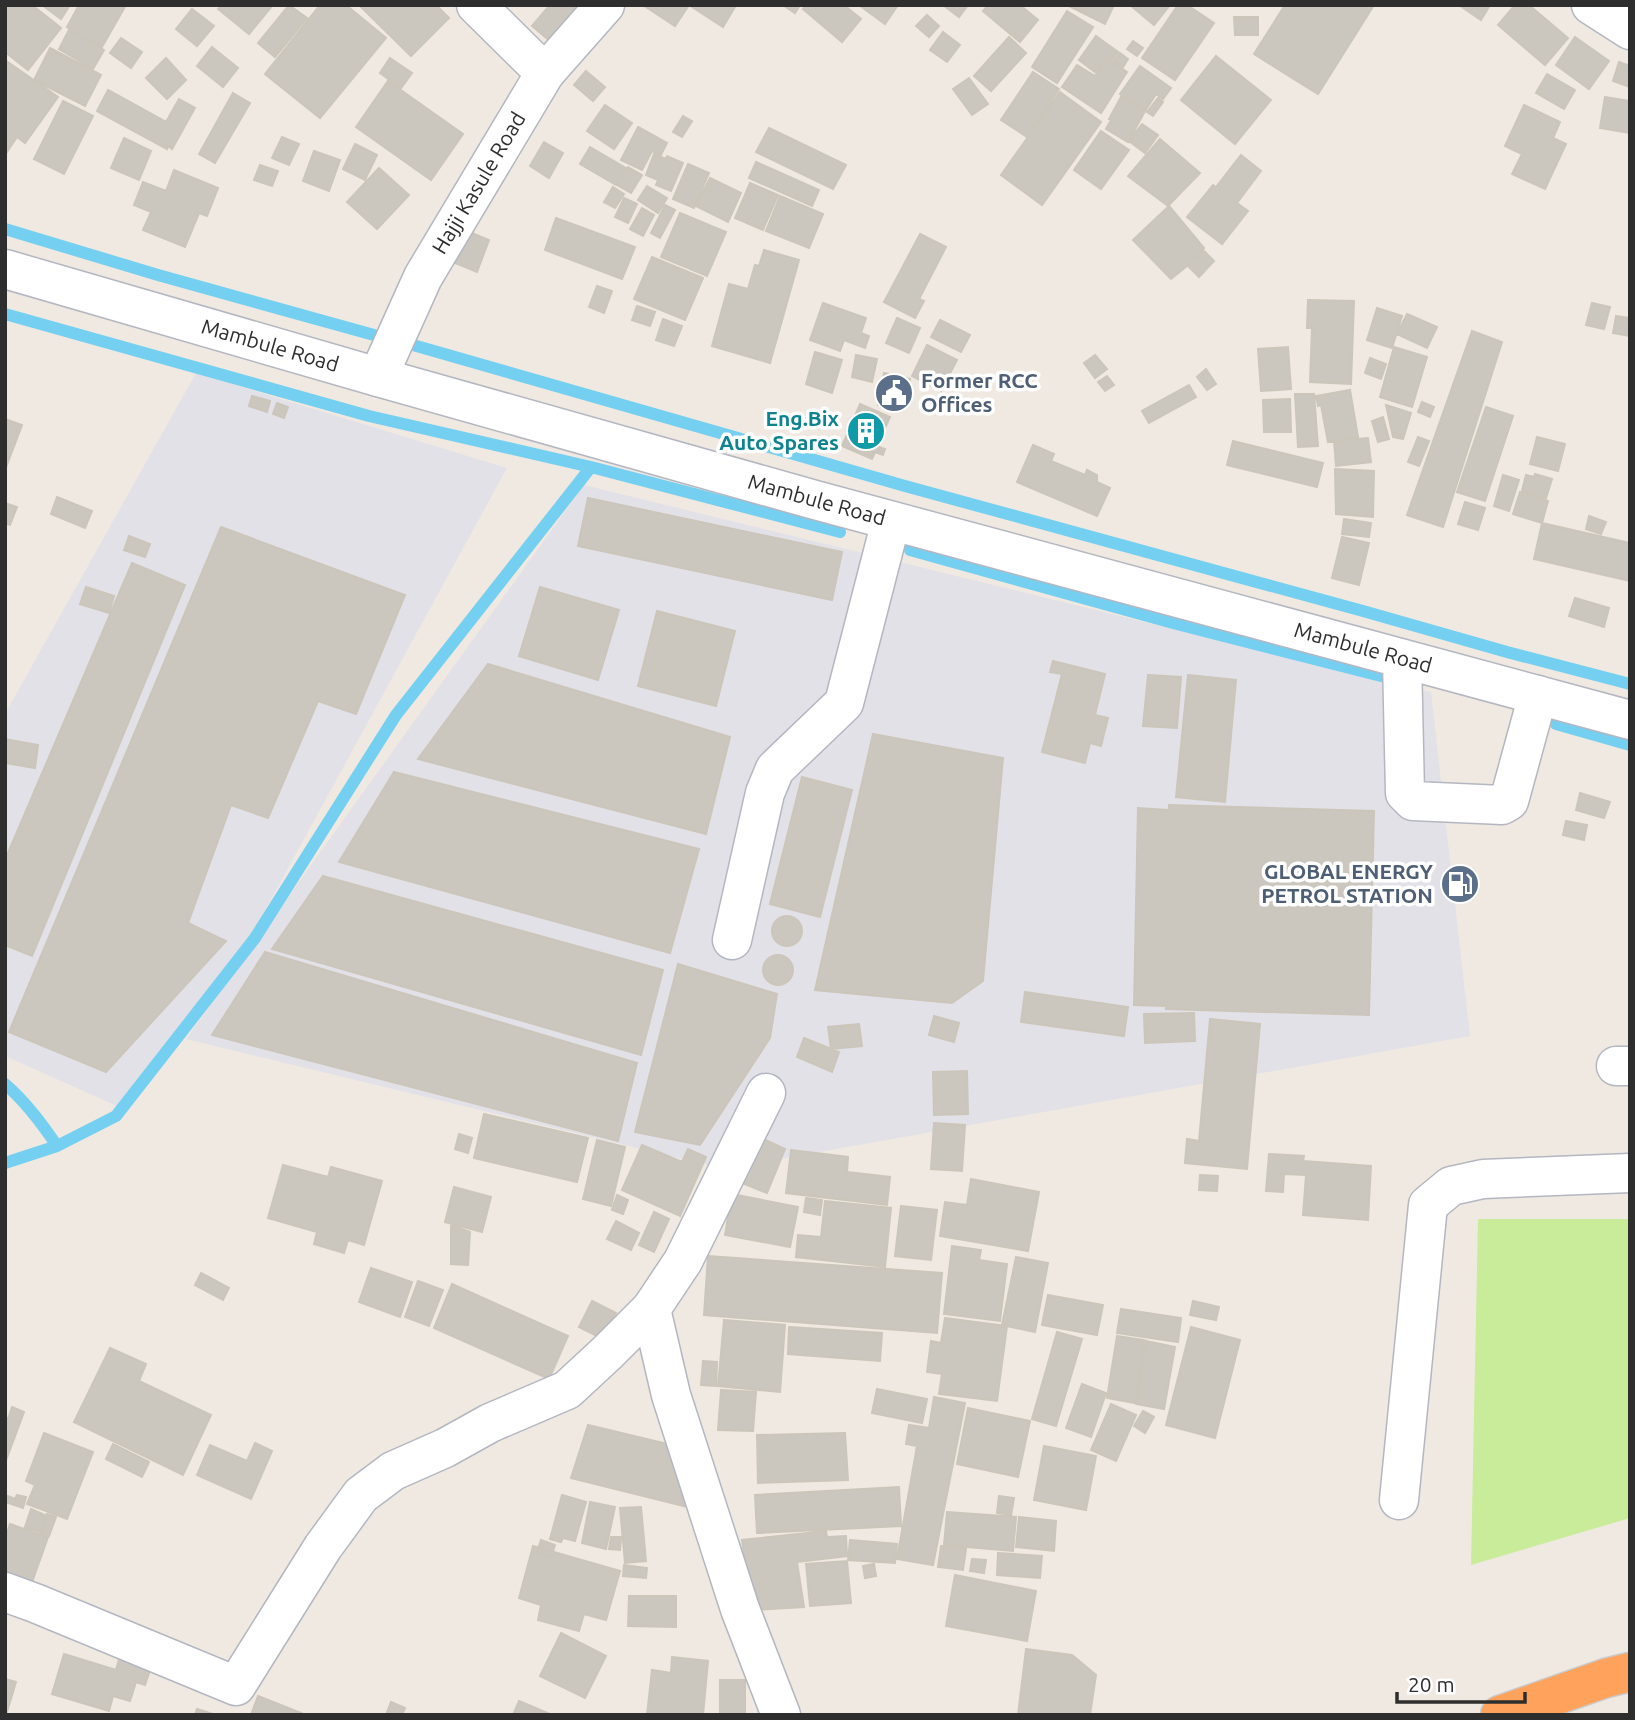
<svg xmlns="http://www.w3.org/2000/svg" width="1635" height="1720" viewBox="0 0 1635 1720" font-family="Ubuntu,sans-serif">
<rect width="100%" height="100%" fill="#efe9e1"/>
<path fill="#e3e1e8" d="M196 373 507 468 253 932 117 1106 5 1056V714Z
M584 485 1431 692 1470 1036 724 1169 186 1039Z"/>
<path fill="#c9ec9a" d="M1478 1219H1630V1518L1471 1565Z"/>
<g fill="none" stroke-linecap="round" stroke-linejoin="round">
<path stroke="#75cff0" stroke-width="12" d="M5 229 158 275 374 335
M5 314 369 416 591 467
M413 345 905 486 1363 611 1507 652 1630 684
M910 550 1173 623 1385 677
M1556 724 1630 745
M5 1084C26 1102 41 1122 57 1146
M5 1163 57 1146 116 1116 255 938 396 715 591 467 840 532"/>
</g>
<path fill="#cbc7bf" stroke="#cbc5ba" stroke-width="2" d="M5 5H32L61 28 28 70 5 52Z
M42 5H70L61 19Z
M79 5H126L102 47 67 27Z
M222 5H271L272 6 249 34 218 9Z
M289 5 307 18 275 57 258 43Z
M320 5H346L386 38 320 118 265 74Z
M359 5H436L449 18 411 56Z
M550 5H593L557 47 532 26Z
M643 5H736L723 27 689 5 675 26Z
M783 5H800L795 13Z
M806 5H844L861 19 842 42 803 9Z
M859 5H898L885 24Z
M943 5H968L959 17Z
M988 5H1020L1038 20 1020 42 983 11Z
M1067 5H1114L1105 24Z
M1130 5H1170L1154 25Z
M1178 5H1187L1214 23 1175 80 1142 58Z
M1285 5H1374L1318 94 1254 54Z
M1459 5H1490L1481 20Z
M1515 5H1529L1568 38 1545 65 1498 25Z
M192 9 214 26 197 46 176 29Z
M1067 11 1093 27 1057 83 1032 67Z
M927 15 939 26 929 37 916 26Z
M1234 17H1258V35H1235Z
M69 30 104 50 93 69 59 49Z
M943 32 960 45 947 62 930 50Z
M1096 36 1118 52 1112 60 1106 57 1095 72 1079 60Z
M1009 37 1026 53 991 91 974 76Z
M1575 37 1609 61 1589 89 1556 65Z
M121 38 142 52 131 68 110 53Z
M1133 41 1143 48 1137 56 1127 49Z
M212 47 238 68 223 87 197 66Z
M50 48 101 75 85 106 34 80Z
M1120 53 1128 59 1123 67 1114 61Z
M1216 56 1271 100 1235 144 1181 100Z
M166 58 186 80 167 99 146 78Z
M390 58 412 73 401 88 380 73Z
M1107 58 1127 72 1101 113 1062 87 1077 65 1095 76Z
M5 60 58 97 25 143 17 137 5 155Z
M1619 62 1630 66V87L1613 81Z
M1140 66 1171 88 1163 99 1156 94 1145 111 1120 94Z
M586 71 605 87 593 101 574 85Z
M1033 72 1059 89 1027 137 1001 120Z
M1547 74 1575 90 1564 109 1536 93Z
M969 78 988 104 972 115 953 89Z
M388 81 463 134 431 180 356 127Z
M108 90 166 122 179 99 195 108 172 149 168 146 167 149 97 111Z
M1060 92 1101 122 1042 205 1001 175Z
M233 93 250 103 215 163 199 154Z
M1121 97 1145 111 1128 142 1106 129 1111 120 1109 119Z
M1605 97 1630 101V133L1600 128Z
M1158 98 1163 102 1153 116 1147 112Z
M63 101 93 116 64 174 34 159Z
M605 105 632 123 614 149 587 131Z
M1524 105 1560 122 1553 138 1566 144 1545 189 1512 174 1522 154 1505 146Z
M683 116 692 121 682 137 673 132Z
M1142 124 1158 135 1145 153 1129 141Z
M638 127 667 143 661 155 652 151 642 170 621 160Z
M769 128 846 165 833 189 756 152Z
M1101 131 1129 150 1101 189 1074 170Z
M282 137 299 144 289 165 272 158Z
M124 138 151 151 139 180 111 168Z
M1160 139 1200 173 1168 206 1128 176Z
M544 142 563 153 549 178 530 166Z
M355 144 377 155 365 180 343 169Z
M590 147 626 168 616 185 580 164Z
M314 151 340 160 329 191 303 181Z
M654 154 666 159 667 156 683 163 671 191 656 185 658 180 646 175Z
M1241 155 1261 171 1237 203 1248 211 1222 244 1187 217 1213 185 1216 187Z
M756 162 819 190 812 206 749 178Z
M688 164 709 173 694 208 673 199Z
M260 165 278 171 272 186 254 180Z
M628 167 642 175 631 193 617 185Z
M379 168 409 195 377 229 347 202Z
M174 170 218 188 207 216 199 213 185 247 143 230 151 212 134 205 143 182 166 191Z
M710 178 741 193 728 222 696 206Z
M750 183 778 195 763 230 735 218Z
M647 186 667 198 658 213 638 200Z
M613 187 624 194 615 208 604 202Z
M780 196 823 214 809 248 766 231Z
M624 198 637 204 628 223 615 217Z
M665 205 675 210 660 238 651 233Z
M1169 206 1204 248 1187 266 1171 279 1133 240Z
M642 208 654 215 643 236 630 229Z
M680 213 726 232 707 276 661 257Z
M556 218 635 247 622 279 545 250Z
M467 231 489 240 477 272 455 263Z
M920 234 946 247 919 299 924 301 915 318 884 302Z
M764 250 799 260 770 363 712 346 729 284 748 289 755 265 759 266Z
M1204 251 1214 261 1199 277 1188 266Z
M652 257 703 278 685 320 634 299Z
M597 286 612 291 604 313 589 307Z
M1308 300 1354 301 1351 384 1310 382 1312 328H1307Z
M823 303 866 318 861 333 869 336 865 348 844 340 840 351 810 340Z
M1592 303 1610 307 1604 329 1586 325Z
M637 306 655 312 650 326 632 320Z
M1377 308 1402 316 1392 348 1367 340Z
M1407 314 1437 327 1427 348 1397 334Z
M1616 316 1630 318V336L1613 333Z
M897 318 920 328 909 353 886 343Z
M663 319 682 326 674 346 656 340Z
M940 320 970 335 961 352 931 337Z
M1472 331 1502 342 1443 527 1407 515Z
M927 345 957 360 941 391 912 376Z
M1288 347 1291 389 1261 391 1258 349Z
M1394 347 1427 357 1412 407 1380 397Z
M815 352 842 360 832 393 806 384Z
M856 355 877 359 872 382 852 377Z
M1095 355 1107 369 1095 378 1084 363Z
M1370 358 1386 364 1381 379 1365 373Z
M1206 369 1216 384 1207 390 1197 377Z
M884 373 910 379 905 400 896 398 894 408 878 405Z
M1107 376 1114 385 1105 391 1098 382Z
M1189 385 1196 397 1149 423 1142 411Z
M1350 390 1358 437 1328 442 1321 405 1318 406 1316 396Z
M1295 394H1314L1318 446 1298 447Z
M252 396 270 401 267 412 249 406Z
M1290 399 1291 432H1264L1263 400Z
M1422 402 1434 407 1430 417 1418 412Z
M277 403 288 407 284 418 273 414Z
M860 404 890 417 877 446 885 449 883 455 875 452 872 459 842 446Z
M1386 405 1411 413 1403 439 1393 437Z
M1486 407 1513 416 1485 501 1457 492Z
M1383 417 1389 439 1378 442 1372 421Z
M5 419 22 425 5 470Z
M1418 437 1429 441 1419 466 1408 462Z
M1537 437 1565 444 1558 471 1530 464Z
M1368 438 1371 462 1336 466 1334 441Z
M1233 441 1323 463 1317 487 1227 465Z
M1033 445 1054 454 1051 461 1085 475 1087 470 1097 475V482L1110 488 1097 516 1017 482Z
M1335 469 1374 471 1373 517 1336 514Z
M1535 474 1552 479 1546 498 1522 491 1526 475 1534 477Z
M1503 475 1519 480 1509 511 1494 506Z
M1520 492 1548 501 1542 523 1513 514Z
M57 497 92 511 85 528 51 514Z
M588 498 842 552 832 600 578 546Z
M1465 502 1485 508 1478 530 1458 524Z
M5 503 17 507 10 525 5 523Z
M1589 516 1606 522 1601 534 1586 529Z
M1344 519 1371 523 1369 537 1342 534Z
M1542 523 1630 543V581L1534 559Z
M221 527 405 595 356 714 318 701 268 818 231 805 188 923 226 941 106 1072 9 1032Z
M129 536 150 544 145 557 124 550Z
M1342 537 1369 543 1359 585 1332 578Z
M132 563 185 585 32 956 5 945V860Z
M86 587 114 596 109 613 80 604Z
M540 587 619 610 598 680 519 656Z
M1575 598 1609 608 1604 627 1569 616Z
M657 611 735 631 716 706 638 686Z
M1053 661 1105 674 1095 715 1108 718 1101 746 1090 743 1085 763 1042 752 1062 674 1050 672Z
M488 664 730 737 706 834 418 759Z
M1148 675 1181 677 1177 728 1143 726Z
M1188 675 1236 680 1225 802 1176 797Z
M873 734 1003 758 983 981 952 1003 815 990Z
M5 739 38 745 35 768 5 763Z
M394 772 699 849 670 953 339 862Z
M802 777 852 790 820 917 770 904Z
M1580 793 1610 802 1604 818 1576 810Z
M1169 805 1374 811 1369 1015 1166 1009V1006L1134 1005 1138 808 1169 810Z
M1566 821 1587 825 1584 840 1563 835Z
M323 876 663 970 641 1055 272 949Z
M772 931a15 15 0 1 1 30 0a15 15 0 1 1-30 0Z
M265 952 637 1063 618 1141 212 1035Z
M763 970a15 15 0 1 1 30 0a15 15 0 1 1-30 0Z
M678 964 777 994 770 1038 700 1145 635 1132Z
M1025 992 1128 1007 1124 1036 1021 1022Z
M1194 1013 1195 1041 1145 1043 1144 1014Z
M934 1016 959 1023 954 1042 929 1035Z
M1210 1019 1260 1024 1247 1169 1185 1163 1187 1139 1199 1141Z
M859 1024 862 1046 831 1049 828 1027Z
M804 1038 839 1052 832 1072 797 1057Z
M967 1071 968 1114 934 1115 933 1072Z
M484 1114 588 1138 577 1182 474 1158Z
M934 1123 965 1125 962 1171 931 1169Z
M459 1134 472 1138 468 1153 455 1149Z
M761 1138 785 1149 767 1193 742 1183Z
M597 1140 625 1147 611 1206 583 1199Z
M642 1145 682 1162 688 1149 706 1157 680 1216 622 1190Z
M791 1150 848 1157 847 1172 890 1177 887 1205 786 1193Z
M1269 1154 1304 1156 1303 1161 1371 1166 1368 1220 1303 1215 1306 1175 1284 1174 1283 1192 1266 1191Z
M283 1165 328 1177 331 1167 382 1181 364 1245 348 1240 344 1253 314 1244 317 1232 268 1218Z
M1200 1175 1218 1176 1217 1191 1199 1190Z
M971 1179 1039 1192 1028 1251 940 1236 945 1202 967 1205Z
M454 1187 491 1197 482 1232 445 1222Z
M732 1194 798 1207 790 1247 725 1235Z
M617 1195 628 1200 623 1214 612 1210Z
M806 1198 822 1200 820 1215 804 1212Z
M825 1201 891 1208 885 1267 796 1257 798 1235 821 1237Z
M901 1206 937 1210 931 1260 895 1256Z
M654 1212 669 1219 654 1252 639 1245Z
M616 1221 639 1233 631 1250 607 1239Z
M451 1225 470 1232 468 1265 451 1264Z
M952 1246 981 1250 979 1260 1007 1264 1000 1321 944 1314Z
M708 1256 942 1273 937 1333 704 1315Z
M1016 1257 1048 1263 1035 1332 1002 1325Z
M371 1268 412 1282 400 1317 359 1302Z
M201 1273 229 1288 223 1300 195 1285Z
M418 1281 443 1290 429 1326 405 1317Z
M452 1284 568 1336 549 1379 434 1328Z
M1048 1295 1103 1305 1097 1335 1042 1325Z
M592 1301 616 1313 603 1339 579 1327Z
M1193 1301 1219 1307 1216 1320 1190 1315Z
M1121 1309 1181 1318 1178 1342 1117 1333Z
M945 1318 1007 1326 997 1401 939 1394 942 1374 927 1372 931 1341 941 1343Z
M724 1320 785 1325 780 1392 718 1386Z
M789 1327 882 1333 880 1361 788 1354Z
M1191 1327 1240 1340 1215 1438 1166 1425Z
M1057 1332 1082 1339 1056 1426 1032 1419Z
M1117 1336 1144 1340 1135 1403 1107 1398Z
M1146 1341 1175 1347 1164 1409 1136 1404Z
M110 1348 146 1364 139 1381 211 1415 183 1475 74 1422Z
M703 1361 717 1362 716 1386 701 1385Z
M1082 1384 1106 1393 1091 1437 1066 1428Z
M877 1389 927 1399 922 1423 872 1413Z
M721 1390 756 1392 753 1431 718 1430Z
M934 1397 965 1403 933 1565 897 1559 917 1446 906 1444 909 1425 929 1428Z
M1111 1404 1136 1415 1116 1461 1091 1450Z
M12 1407 24 1412 5 1463V1418L8 1419Z
M968 1408 1030 1421 1018 1477 957 1464Z
M1143 1411 1154 1417 1145 1433 1134 1426Z
M588 1425 672 1445 687 1507 571 1478Z
M44 1433 93 1452 67 1519 27 1504 35 1485 26 1481Z
M845 1433 848 1480 758 1483 757 1435Z
M255 1443 272 1451 251 1499 197 1475 210 1445 247 1461Z
M113 1444 149 1462 142 1477 106 1459Z
M1044 1446 1096 1456 1086 1510 1034 1500Z
M899 1487 901 1526 757 1533 755 1495Z
M17 1495 26 1497 23 1508 5 1502 8 1496 15 1499Z
M562 1495 586 1502 575 1541 563 1538 561 1542 550 1539Z
M999 1496 1014 1498 1011 1515 997 1513Z
M590 1502 615 1507 606 1549 582 1543Z
M641 1507 646 1561 625 1563 620 1508Z
M31 1509 45 1515 40 1532 25 1527Z
M947 1512 1016 1517 1013 1551 944 1545Z
M47 1514 56 1517 49 1536 41 1533Z
M1019 1517 1056 1521 1054 1551 1016 1547Z
M10 1524 48 1537 30 1588 5 1580V1539Z
M826 1531 827 1537 846 1536 847 1556 797 1562 804 1607 752 1610 742 1540Z
M611 1537H621L620 1550 609 1549Z
M541 1540 555 1545 551 1557 537 1552Z
M850 1540 897 1544 895 1563 848 1560Z
M533 1546 620 1571 606 1620 584 1614 579 1631 538 1620 541 1605 519 1598Z
M941 1546 966 1549 963 1570 938 1567Z
M998 1553 1042 1556 1040 1578 997 1575Z
M972 1559 986 1560 984 1573 970 1571Z
M847 1561 851 1603 810 1606 806 1564Z
M874 1564 876 1576 865 1578 863 1566Z
M624 1565 647 1568 646 1578 623 1576Z
M955 1575 1036 1591 1027 1641 946 1626Z
M629 1596H676V1627L628 1626Z
M561 1633 606 1656 585 1698 540 1676Z
M1026 1649 1072 1655 1096 1675 1090 1715H1018Z
M64 1654 116 1670 119 1659 150 1670 145 1685 136 1682 130 1701 113 1696 109 1711 52 1694Z
M672 1657 708 1661 703 1715H647L652 1670 671 1673Z
M5 1679 16 1682 6 1715H5Z
M720 1680H745V1715H720Z
M258 1696 306 1715H251Z
M519 1701 552 1715H513Z
M391 1702 405 1708 402 1715H386Z
M197 1709 216 1715H195Z"/>
<g fill="none" stroke-linecap="round" stroke-linejoin="round">
<defs>
<g id="minor">
<path d="M476 5 545 73"/>
<path d="M1591 5 1630 30"/>
<path id="s1" d="M5 269 378 377 815 500 1630 720"/>
<path id="s2" d="M378 377 423 277 545 73 605 5"/>
<path d="M1402 659 1405 793 1413 801 1502 805 1509 801 1538 695"/>
<path d="M732 940 765 793 775 769 844 703 891 521"/>
<path d="M1616 1066H1630"/>
<path d="M651 1309 671 1395 740 1609 781 1715"/>
<path d="M1399 1500 1428 1205 1451 1186 1483 1179 1630 1173"/>
<path d="M5 1592 35 1603 236 1686 323 1547 361 1495 393 1471 445 1448 490 1423 567 1390 607 1353 651 1309 683 1261 766 1093"/>
</g>
<path id="highway" d="M1500 1715 1606 1678 1630 1672"/>
</defs>
<use href="#minor" stroke="#b4b7c1" stroke-width="41"/>
<use href="#highway" stroke="#c9c9c9" stroke-width="41"/>
<use href="#minor" stroke="#fff" stroke-width="38"/>
<use href="#highway" stroke="#ffa35c" stroke-width="38"/>
</g>
<defs>
<symbol id="civic-disc" viewBox="-11 -11 22 22"><circle r="9.5" fill="#5c6f8a" stroke="#fff"/><path d="M-.6-6.5H3V-4.5H.6V-3L4-1V1h2V6H-6V1h2V-1L-.6-3ZM-1.2 2.5V6h2.4V2.5Z" fill="#fff"/></symbol>
<symbol id="building-disc" viewBox="-11 -11 22 22"><circle r="9.5" fill="#0f9aa8" stroke="#fff"/><path d="M-4-6H4V6H1V3H-1V6H-4ZM-2.5-4.3h1.7v1.8h-1.7ZM.8-4.3h1.7v1.8H.8ZM-2.5-1h1.7V.8h-1.7ZM.8-1h1.7V.8H.8Z" fill="#fff"/></symbol>
<symbol id="fuel-disc" viewBox="-11 -11 22 22"><circle r="9.5" fill="#5c6f8a" stroke="#fff"/><path d="M-5.5-6h7V0h2V4h1.3V-2.5L3-4.5l.8-.8L6-3V5H2.5V1h-1V6h-7ZM-4.2-4.7v3.2H.2V-4.7Z" fill="#fff"/></symbol>
</defs>
<g fill-rule="evenodd">
<use href="#civic-disc" x="872" y="371" width="44" height="44"/>
<use href="#building-disc" x="844" y="409" width="44" height="44"/>
<use href="#fuel-disc" x="1438" y="862" width="44" height="44"/>
</g>
<g text-anchor="middle" stroke-width="7" stroke-linejoin="round" paint-order="stroke">
<g font-size="21" fill="#2e2e2e" stroke="#fff">
<text dy="7" stroke="none"><textPath href="#s2" startOffset="219">Hajji Kasule Road</textPath></text>
<text dy="7" stroke="none"><textPath href="#s1" startOffset="276">Mambule Road</textPath></text>
<text dy="7" stroke="none"><textPath href="#s1" startOffset="844">Mambule Road</textPath></text>
<text dy="7" stroke="none"><textPath href="#s1" startOffset="1410">Mambule Road</textPath></text>
</g>
<g font-size="21" font-weight="bold" fill="#4e5e75" stroke="#fff" text-anchor="start">
<text x="921" y="388">Former RCC<tspan x="921" dy="24">Offices</tspan></text>
<text x="1433" y="879" text-anchor="end">GLOBAL ENERGY<tspan x="1433" dy="24">PETROL STATION</tspan></text>
</g>
<g font-size="21" font-weight="bold" fill="#0d838f" stroke="#fff" text-anchor="end">
<text x="839" y="426">Eng.Bix<tspan x="839" dy="24">Auto Spares</tspan></text>
</g>
</g>
<rect width="1635" height="1720" fill="none" stroke="#2e2e2e" stroke-width="14"/>
<path d="M1397 1692v10h128v-10" fill="none" stroke="#2e2e2e" stroke-width="3.5"/>
<text x="1408" y="1692" font-size="21" fill="#2e2e2e" stroke="#ffffff" stroke-width="5" paint-order="stroke">20 m</text>
</svg>
